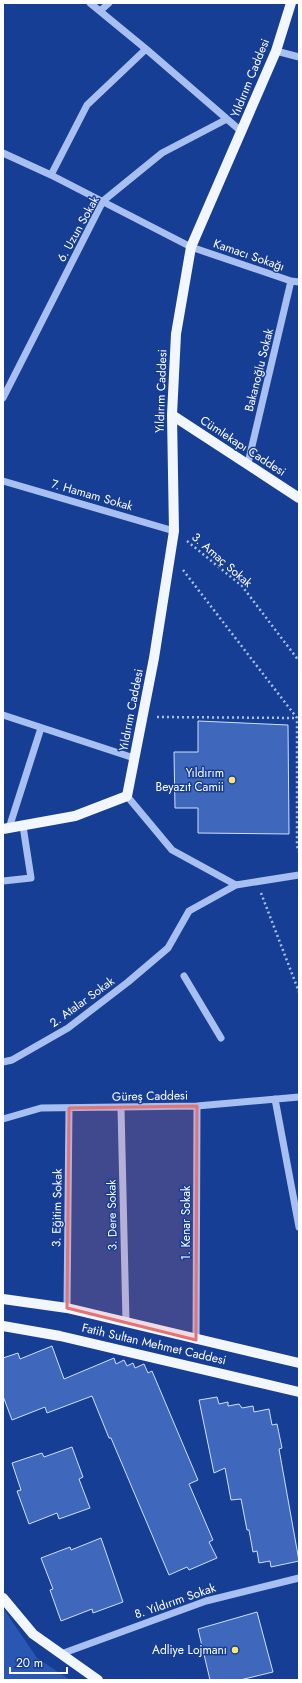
<svg xmlns="http://www.w3.org/2000/svg" width="302" height="1683" viewBox="0 0 302 1683" font-family="Jost,sans-serif">
<rect width="100%" height="100%" fill="#173e95"/>
<path fill="#2a57b4" d="M3 1608 37 1658 70 1680H3Z"/>
<path fill="#3f68bd" stroke="#cfdefc" d="M198 721 288 725 289 834 198 833V808H175L174 752H198Z
M52 1346 64 1379 114 1358 116 1364 124 1360 127 1366 133 1363 135 1368 144 1364 148 1373 152 1371 198 1480 189 1484 213 1540 209 1542 217 1558 189 1570 187 1567 169 1575 111 1438H109L92 1396 47 1413 45 1407 12 1420 3 1396V1358L18 1353 20 1359Z
M217 1397 219 1404 228 1402V1406L239 1404 242 1408 253 1406 254 1412 269 1409 272 1425 277 1424 282 1448 279 1449 299 1561 271 1567 270 1561 259 1563 257 1551 253 1552 249 1530H247L241 1499 231 1500 225 1468 214 1473 199 1400Z
M72 1447 83 1477 79 1479 90 1508 59 1519 57 1513 29 1524 17 1491 21 1490 12 1463 42 1453 44 1457Z
M101 1538 123 1602 93 1613 92 1609 61 1621 50 1590 53 1589 41 1558 70 1547 71 1550Z
M257 1612 273 1672 240 1680H210L198 1629Z"/>
<g fill="none" stroke-linecap="round" stroke-linejoin="round">
<path stroke="#a8c0f1" stroke-width="2.5" stroke-dasharray="2 3" stroke-linecap="butt" d="M187 541 242 586 299 661
M183 570 297 718V846L299 852
M157 717 297 718
M261 893 299 992"/>
<path stroke="#a8c0f1" stroke-width="7" d="M90 3 146 49 242 132
M100 11 109 3
M276 51 299 57
M3 153 51 175 191 247 291 281 299 282
M51 175 87 105 146 49
M3 398 103 201 162 153 227 119
M248 463 291 281
M3 481 174 531
M3 715 134 758
M127 796 172 850 236 885 299 875
M9 828 41 728
M3 881 31 878 23 826
M184 976 221 1038
M3 1062 12 1060 68 1028 128 982 168 948 189 911 236 885
M275 1099 299 1227
M121 1108 126 1321
M3 1119 41 1108 197 1106 299 1097
M67 1308 69 1108
M196 1340 197 1106
M61 1654 206 1601 299 1578"/>
<path stroke="#f2f6ff" stroke-width="10" d="M172 415 299 498
M3 829 75 816 127 796 154 658 174 531 172 415 176 334 191 247 276 51 291 3
M3 1299 67 1308 299 1363
M3 1326 60 1336 299 1392
M3 1598 33 1634 98 1680"/>
</g>
<path fill="#e47373" fill-opacity="0.2" stroke="#e47373" stroke-width="3" stroke-linejoin="round" d="M197 1106 196 1340 67 1308 69 1108Z"/>
<g fill="#ffe668" stroke="#173e95" stroke-width="1.5">
<circle cx="232" cy="780" r="4"/>
<circle cx="235" cy="1650" r="4"/>
</g>
<g text-anchor="middle" stroke-width="3" stroke-linejoin="round" paint-order="stroke">
<g font-size="12" fill="#fff" stroke="#173e95">
<text transform="translate(250 78) rotate(-68)" y="4">Yıldırım Caddesi</text>
<text transform="translate(78 229) rotate(-61)" y="4">6. Uzun Sokak</text>
<text transform="translate(249 255) rotate(19)" y="4">Kamacı Sokağı</text>
<text transform="translate(259 370) rotate(-76)" y="4">Bakanoğlu Sokak</text>
<text transform="translate(161 391) rotate(-88)" y="4">Yıldırım Caddesi</text>
<text transform="translate(243 446) rotate(33)" y="4">Cümlekapı Caddesi</text>
<text transform="translate(92 495) rotate(16)" y="4">7. Hamam Sokak</text>
<text transform="translate(222 560) rotate(41)" y="4">3. Amaç Sokak</text>
<text transform="translate(131 710) rotate(-79)" y="4">Yıldırım Caddesi</text>
<text transform="translate(82 1002) rotate(-36)" y="4">2. Atalar Sokak</text>
<text transform="translate(150 1096) rotate(-1)" y="4">Güreş Caddesi</text>
<text transform="translate(57 1208) rotate(-89)" y="4">3. Eğitim Sokak</text>
<text transform="translate(112 1215) rotate(-91)" y="4">3. Dere Sokak</text>
<text transform="translate(186 1223) rotate(-90)" y="4">1. Kenar Sokak</text>
<text transform="translate(154 1344) rotate(13)" y="4">Fatih Sultan Mehmet Caddesi</text>
<text transform="translate(175 1601) rotate(-19)" y="4">8. Yıldırım Sokak</text>
</g>
<g font-size="12" fill="#fff" stroke="#173e95" text-anchor="end">
<text x="224" y="777">Yıldırım<tspan x="224" dy="14">Beyazıt Camii</tspan></text>
<text x="227" y="1654">Adliye Lojmanı</text>
</g>
</g>
<rect width="302" height="1683" fill="none" stroke="#ffffff" stroke-width="8"/>
<path d="M10 1667v6h57v-6" fill="none" stroke="#ffffff" stroke-width="2"/>
<text x="16" y="1667" font-size="12" fill="#ffffff" stroke="#173e95" stroke-width="3" paint-order="stroke">20 m</text>
</svg>
